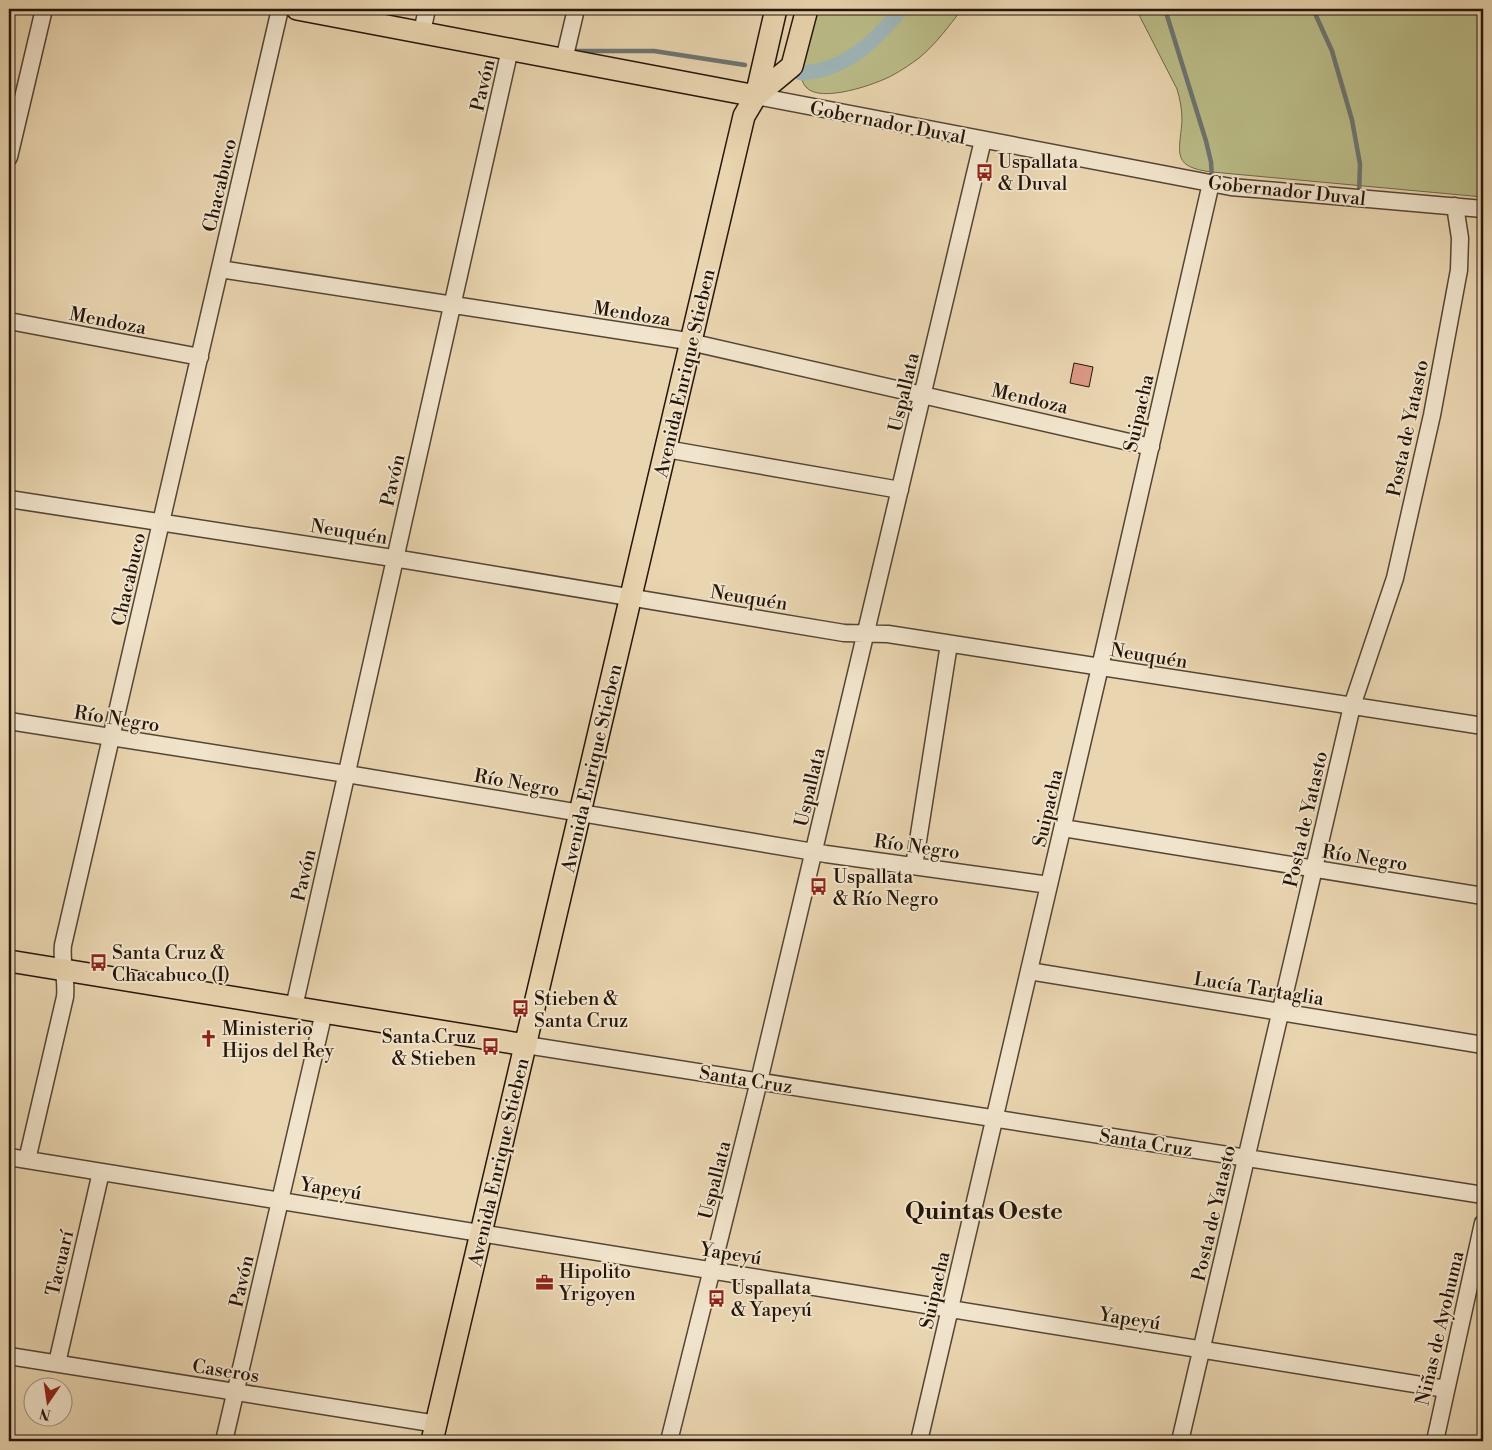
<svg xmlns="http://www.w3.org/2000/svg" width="1492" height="1450" viewBox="0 0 1492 1450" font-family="'Libre Bodoni',serif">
<rect width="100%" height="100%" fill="#e9d5b0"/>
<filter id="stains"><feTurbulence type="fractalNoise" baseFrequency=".004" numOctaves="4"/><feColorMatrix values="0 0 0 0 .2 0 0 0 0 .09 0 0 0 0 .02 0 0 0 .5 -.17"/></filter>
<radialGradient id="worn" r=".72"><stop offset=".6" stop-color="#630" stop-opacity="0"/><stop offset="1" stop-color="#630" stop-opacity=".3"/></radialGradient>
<path fill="#babc88" stroke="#6f6849" d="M817 9H962C949 26 936 44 919 58 911 64 902 70 893 75 877 84 820 104 806 87 802 83 802 78 801 73Z
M1136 9H1483V197L1212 172C1170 167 1180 152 1182 120 1182 109 1180 99 1177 89Z"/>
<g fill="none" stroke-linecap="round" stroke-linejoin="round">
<path stroke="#6d7572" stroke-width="4.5" d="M1165 9 1206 141 1211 162 1212 179
M1313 9 1332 51 1352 120 1360 164 1359 194
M573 51H654L745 65"/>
<path stroke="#9eb5b8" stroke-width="15" d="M801 73C844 71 876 41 901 9"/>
</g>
<path fill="#dc9984" stroke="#24150a" d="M1074 363 1093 367 1089 387 1070 383Z"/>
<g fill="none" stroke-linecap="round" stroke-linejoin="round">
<defs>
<path id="minor" d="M422 32 427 9
M564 60 576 9
M756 96 1231 187 1483 209
M9 157 44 9
M220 269 681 340 1151 447
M9 321 200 357
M666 449 900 490
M9 499 412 561 844 633 888 634 1483 726
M9 721 359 776 826 854 1049 885
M1063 828 1483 896
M914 866 949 644
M1029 971 1483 1045
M294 1007 510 49
M526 1045 1483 1195
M9 1157 1446 1389
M27 1160 65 997C67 979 61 963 63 945L280 9
M9 1356 437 1424
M57 1363 101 1172
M224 1441 324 1012
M669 1441 759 1081 983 140
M919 1441 1100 667 1211 183
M1180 1441 1352 706 1395 578 1432 415 1459 270 1460 238 1455 206
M1435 1441 1483 1223"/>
<path id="major" d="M297 9 756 96
M756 96 776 9
M9 961 526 1045
M432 1441 744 116 756 96 792 66 807 9"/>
</defs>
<use href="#minor" stroke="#554534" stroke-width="19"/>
<use href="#major" stroke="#24150a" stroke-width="24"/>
<use href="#minor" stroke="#f1e4cc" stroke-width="16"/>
<use href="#major" stroke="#e9d5b0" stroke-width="21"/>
</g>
<defs>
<symbol id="bus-bare" viewBox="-9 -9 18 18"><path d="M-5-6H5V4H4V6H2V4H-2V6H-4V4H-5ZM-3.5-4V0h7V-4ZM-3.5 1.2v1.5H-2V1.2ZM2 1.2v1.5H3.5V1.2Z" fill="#8f2418" stroke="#f1e4cc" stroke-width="2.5" paint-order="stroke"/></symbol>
<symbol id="church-bare" viewBox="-9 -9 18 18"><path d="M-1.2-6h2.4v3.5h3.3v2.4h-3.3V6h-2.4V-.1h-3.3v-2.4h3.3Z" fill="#8f2418" stroke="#f1e4cc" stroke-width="2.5" paint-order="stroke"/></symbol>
<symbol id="office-bare" viewBox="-9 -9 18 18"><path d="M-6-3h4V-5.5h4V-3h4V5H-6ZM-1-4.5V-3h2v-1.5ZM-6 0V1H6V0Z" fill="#8f2418" stroke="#f1e4cc" stroke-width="2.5" paint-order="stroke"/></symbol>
</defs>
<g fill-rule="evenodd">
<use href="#bus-bare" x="972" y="160" width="25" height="25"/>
<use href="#bus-bare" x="806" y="874" width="25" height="25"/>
<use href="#bus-bare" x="86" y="950" width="25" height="25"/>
<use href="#bus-bare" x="508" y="996" width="25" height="25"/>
<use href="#church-bare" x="196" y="1026" width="25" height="25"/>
<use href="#bus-bare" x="478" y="1034" width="25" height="25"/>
<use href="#office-bare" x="532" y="1270" width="25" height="25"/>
<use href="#bus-bare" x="704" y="1286" width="25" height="25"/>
</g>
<g text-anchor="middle" stroke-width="4" stroke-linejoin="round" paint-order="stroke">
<g font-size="19" fill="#24150a" stroke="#f1e4cc">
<text transform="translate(482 85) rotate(-77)" y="7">Pavón</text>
<text transform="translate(888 122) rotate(11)" y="7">Gobernador Duval</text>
<text transform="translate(219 185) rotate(-77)" y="7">Chacabuco</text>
<text transform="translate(1287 190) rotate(6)" y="7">Gobernador Duval</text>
<text transform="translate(632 313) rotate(9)" y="7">Mendoza</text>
<text transform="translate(108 320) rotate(11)" y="7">Mendoza</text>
<text transform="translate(684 373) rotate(-77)" y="7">Avenida Enrique Stieben</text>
<text transform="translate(903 392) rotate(-77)" y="7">Uspallata</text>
<text transform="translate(1030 398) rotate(13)" y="7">Mendoza</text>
<text transform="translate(1138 413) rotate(-77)" y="7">Suipacha</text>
<text transform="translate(1407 428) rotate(-78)" y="7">Posta de Yatasto</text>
<text transform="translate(392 480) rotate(-77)" y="7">Pavón</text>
<text transform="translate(349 531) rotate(9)" y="7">Neuquén</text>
<text transform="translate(128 579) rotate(-77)" y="7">Chacabuco</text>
<text transform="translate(749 597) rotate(9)" y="7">Neuquén</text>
<text transform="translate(1149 655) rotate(9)" y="7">Neuquén</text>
<text transform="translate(117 718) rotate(9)" y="7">Río Negro</text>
<text transform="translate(591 768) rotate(-77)" y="7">Avenida Enrique Stieben</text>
<text transform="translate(517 782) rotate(10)" y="7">Río Negro</text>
<text transform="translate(809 787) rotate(-77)" y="7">Uspallata</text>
<text transform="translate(1047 808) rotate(-77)" y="7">Suipacha</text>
<text transform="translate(1305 819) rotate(-77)" y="7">Posta de Yatasto</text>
<text transform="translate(917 846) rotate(8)" y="7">Río Negro</text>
<text transform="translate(1365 857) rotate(9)" y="7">Río Negro</text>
<text transform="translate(303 875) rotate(-77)" y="7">Pavón</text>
<text transform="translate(1259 988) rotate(9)" y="7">Lucía Tartaglia</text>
<text transform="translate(746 1079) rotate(9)" y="7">Santa Cruz</text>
<text transform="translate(1146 1142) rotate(9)" y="7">Santa Cruz</text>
<text transform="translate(498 1162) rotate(-77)" y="7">Avenida Enrique Stieben</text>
<text transform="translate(714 1180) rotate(-76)" y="7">Uspallata</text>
<text transform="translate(331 1188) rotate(9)" y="7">Yapeyú</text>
<text transform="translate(1213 1213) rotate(-77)" y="7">Posta de Yatasto</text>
<text transform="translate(731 1253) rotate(9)" y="7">Yapeyú</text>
<text transform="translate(59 1263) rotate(-77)" y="7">Tacuarí</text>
<text transform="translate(241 1281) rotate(-77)" y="7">Pavón</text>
<text transform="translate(934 1290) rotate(-77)" y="7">Suipacha</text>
<text transform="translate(1130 1318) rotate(9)" y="7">Yapeyú</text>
<text transform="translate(1439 1328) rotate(-77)" y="7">Niñas de Ayohuma</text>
<text transform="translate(226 1370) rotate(9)" y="7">Caseros</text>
</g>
<g font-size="19" fill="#24150a" stroke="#f1e4cc" text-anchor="start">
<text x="998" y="168">Uspallata<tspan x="998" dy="22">&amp; Duval</tspan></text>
<text x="833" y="883">Uspallata<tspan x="833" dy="22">&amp; Río Negro</tspan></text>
<text x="112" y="959">Santa Cruz &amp;<tspan x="112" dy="22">Chacabuco (I)</tspan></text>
<text x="534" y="1005">Stieben &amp;<tspan x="534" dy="22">Santa Cruz</tspan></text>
<text x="222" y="1035">Ministerio<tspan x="222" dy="22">Hijos del Rey</tspan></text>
<text x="476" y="1043" text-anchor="end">Santa Cruz<tspan x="476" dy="22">&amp; Stieben</tspan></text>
<text x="559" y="1278">Hipolito<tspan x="559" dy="22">Yrigoyen</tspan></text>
<text x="731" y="1294">Uspallata<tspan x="731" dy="22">&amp; Yapeyú</tspan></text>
</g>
<g font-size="24" font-weight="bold" fill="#24150a" stroke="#f1e4cc">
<text x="984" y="1219">Quintas Oeste</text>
</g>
</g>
<rect width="1492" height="1450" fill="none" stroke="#e9d5b0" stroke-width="30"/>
<rect x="10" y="10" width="1472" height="1430" fill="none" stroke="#24150a" stroke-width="2.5"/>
<rect x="15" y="15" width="1462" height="1420" fill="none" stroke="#24150a"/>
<g transform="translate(48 1402) rotate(193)"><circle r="24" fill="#f1e4cc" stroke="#9f917e"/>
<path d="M0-4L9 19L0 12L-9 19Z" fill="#8f2418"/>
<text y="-8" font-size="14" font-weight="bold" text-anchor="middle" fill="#24150a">N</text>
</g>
<rect width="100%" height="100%" filter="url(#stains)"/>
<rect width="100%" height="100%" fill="url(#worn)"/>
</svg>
